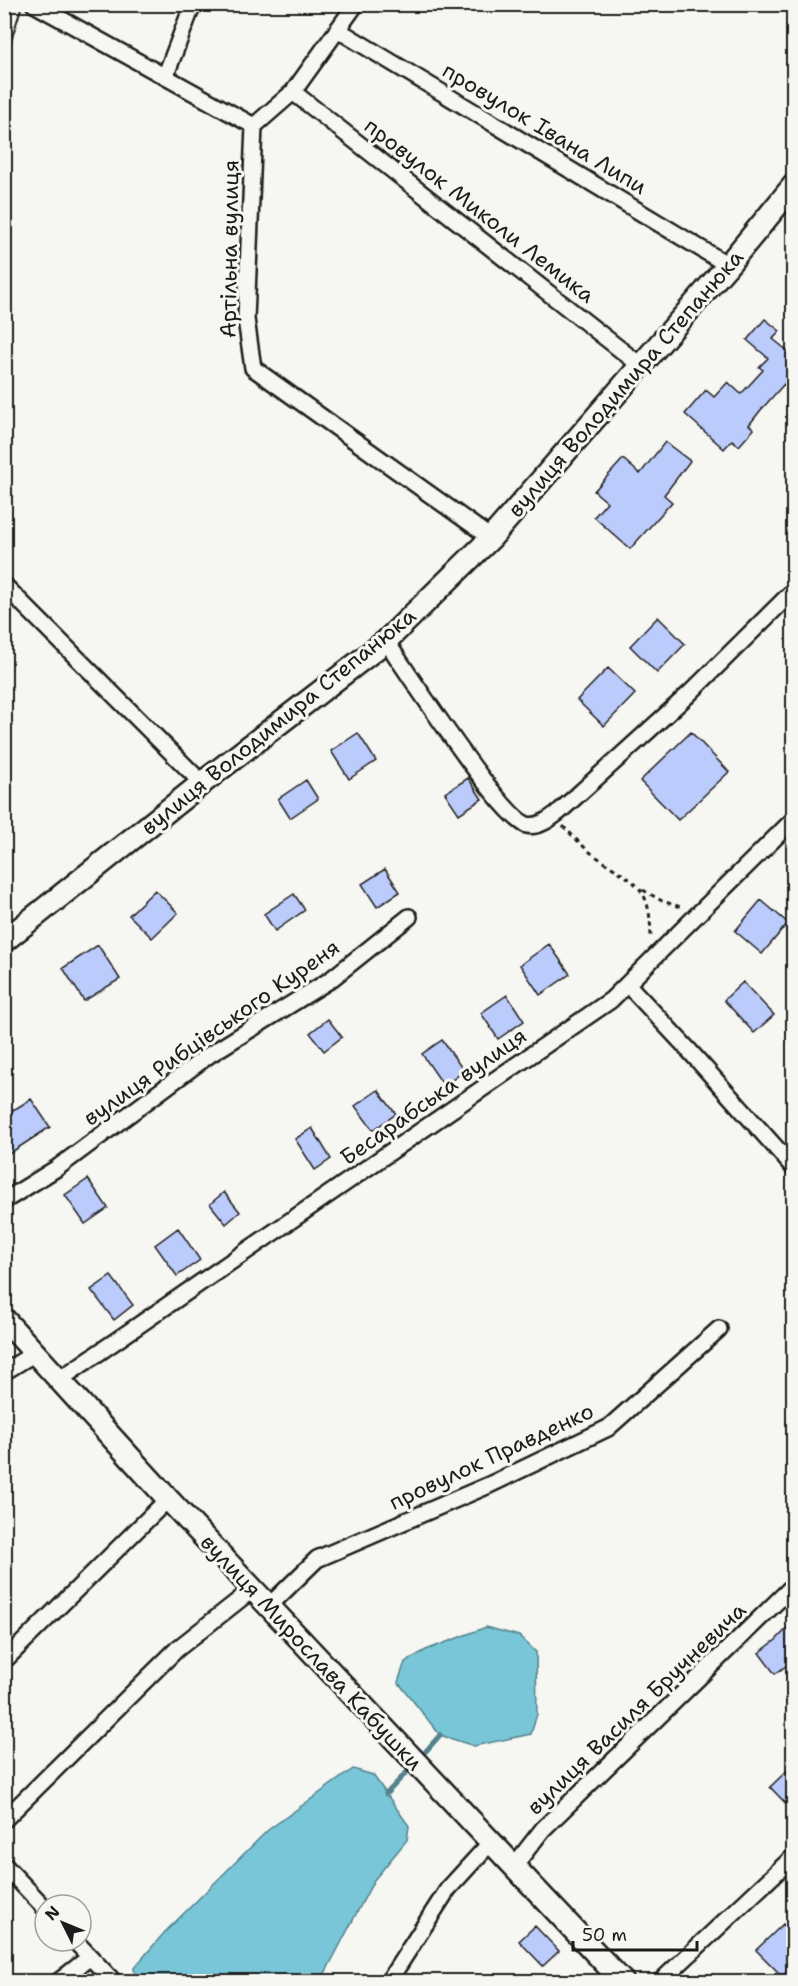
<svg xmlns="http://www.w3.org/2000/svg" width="798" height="1986" viewBox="0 0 798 1986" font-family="'Shantell Sans',sans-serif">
<rect width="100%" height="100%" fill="#f6f6f2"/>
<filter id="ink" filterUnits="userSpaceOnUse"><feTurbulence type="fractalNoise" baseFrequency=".0167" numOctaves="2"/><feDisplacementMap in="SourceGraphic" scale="12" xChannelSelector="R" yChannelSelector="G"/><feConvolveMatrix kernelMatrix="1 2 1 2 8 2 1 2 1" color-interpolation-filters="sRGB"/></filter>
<g filter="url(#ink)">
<path fill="#78c6d7" stroke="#53828c" stroke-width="1.5" d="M486 1627 519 1636 536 1652 537 1714 531 1734 474 1746 440 1735 398 1682 405 1662 426 1650Z
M353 1769 373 1775 409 1826 407 1840 374 1880 321 1981H136L134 1968 164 1933 268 1830Z"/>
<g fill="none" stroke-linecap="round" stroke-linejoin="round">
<path stroke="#53828c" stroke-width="5" d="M426 1751 440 1735
M386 1794 406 1773"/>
</g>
<path fill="#bbcbfb" stroke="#1c1c1c" stroke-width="1.5" d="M765 319 780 331 773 339 794 356V380L787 387 784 384 760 411 749 425 754 429 739 446 732 440 724 449 685 414 706 390 714 397 728 382 741 394 763 370 759 367 768 358 747 340Z
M665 442 690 461 664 495 672 502 630 549 594 517 607 502 594 491 623 459 640 474Z
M658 617 685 644 657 673 630 646Z
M608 668 635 694 604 726 577 700Z
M691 732 729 772 678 820 640 781Z
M358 733 376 761 349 779 331 751Z
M468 778 482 799 459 814 445 793Z
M306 780 318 799 290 818 278 799Z
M385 869 400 892 377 907 362 884Z
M155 890 178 913 152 938 129 915Z
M294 894 305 910 275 931 264 914Z
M761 900 788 923 762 954 735 931Z
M549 944 570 974 540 995 520 965Z
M98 945 120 979 84 1001 63 968Z
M743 982 774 1015 754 1033 724 1000Z
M507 995 524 1021 498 1039 481 1013Z
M328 1019 342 1037 324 1051 310 1033Z
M442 1040 464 1071 444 1086 422 1054Z
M378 1090 396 1114 373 1130 355 1106Z
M31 1099 50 1127 4 1157V1116Z
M312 1128 331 1159 315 1170 295 1139Z
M88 1179 108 1208 85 1224 65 1195Z
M224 1192 240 1212 226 1224 210 1204Z
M178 1228 200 1260 177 1276 155 1245Z
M111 1276 133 1305 114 1320 91 1290Z
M794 1621V1660L775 1674 759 1653 776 1640Z
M794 1764V1812L770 1787Z
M783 1924 794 1935V1965L782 1976 756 1950Z
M535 1926 559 1951 543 1966 519 1941Z"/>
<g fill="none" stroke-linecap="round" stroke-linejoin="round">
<defs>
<path id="lane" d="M4 47 17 4"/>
<path id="street" d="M34 4 254 126 246 319 253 368 491 538
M338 30 728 265
M165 77 193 4
M293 92 640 365
M254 126 293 92 356 4
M4 585 202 783
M386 641C406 670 502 818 527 825 539 828 551 818 560 811L689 694 794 590
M628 985 686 1047 794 1168
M4 1201 57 1168 209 1055 330 980 409 917
M4 1372 35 1353
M59 1380 611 1000 794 819
M270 1605 317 1559 489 1485 608 1428 719 1329
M4 1661 168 1499
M4 1820 177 1649 253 1589
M4 1865 45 1908
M514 1866 543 1829 794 1585
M75 1941 114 1982
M58 1982 90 1957
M388 1982 448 1889 491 1842
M660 1982 794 1856"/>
<path id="secondary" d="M4 941 202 783 386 641 491 538 728 265 794 185
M4 1319 168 1499 623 1982"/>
</defs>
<use href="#lane" stroke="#1c1c1c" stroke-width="12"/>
<use href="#street" stroke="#1c1c1c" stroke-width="20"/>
<use href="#secondary" stroke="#1c1c1c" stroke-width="26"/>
<path stroke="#1c1c1c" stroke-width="3" stroke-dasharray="4.5 4.5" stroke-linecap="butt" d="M563 826C573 836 583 847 594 855 635 885 650 881 651 938
M643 890 662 901 684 908"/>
<use href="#lane" stroke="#f6f6f2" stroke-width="8"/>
<use href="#street" stroke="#f6f6f2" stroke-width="15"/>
<use href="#secondary" stroke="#f6f6f2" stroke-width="21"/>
</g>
</g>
<g text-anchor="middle" stroke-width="6" stroke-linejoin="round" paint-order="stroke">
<g font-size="22" fill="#1c1c1c" stroke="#f6f6f2">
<text transform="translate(545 128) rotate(31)" y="8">провулок Івана Липи</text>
<text transform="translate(480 210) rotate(38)" y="8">провулок Миколи Лемика</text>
<text transform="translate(229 249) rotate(-89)" y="8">Артільна вулиця</text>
<text transform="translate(625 383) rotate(-49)" y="8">вулиця Володимира Степанюка</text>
<text transform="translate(278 721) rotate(-39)" y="8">вулиця Володимира Степанюка</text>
<text transform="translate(211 1032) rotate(-35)" y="8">вулиця Рибцівського Куреня</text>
<text transform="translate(433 1096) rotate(-35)" y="8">Бесарабська вулиця</text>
<text transform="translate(491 1456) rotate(-25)" y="8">провулок Правденко</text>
<text transform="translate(312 1652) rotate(47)" y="8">вулиця Мирослава Кабушки</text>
<text transform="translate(636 1708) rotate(-44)" y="8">вулиця Василя Бручневича</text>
</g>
</g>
<rect width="798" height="1986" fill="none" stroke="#f6f6f2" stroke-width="24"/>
<rect x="12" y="12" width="774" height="1962" fill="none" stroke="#1c1c1c" stroke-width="2" filter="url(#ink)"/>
<g transform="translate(63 1923) rotate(313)"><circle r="28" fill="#f6f6f2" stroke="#9f9f9c" stroke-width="1.5"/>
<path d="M0-4.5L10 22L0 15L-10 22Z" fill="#1c1c1c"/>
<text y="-9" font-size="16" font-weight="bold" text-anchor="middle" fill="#1c1c1c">N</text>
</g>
<path d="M573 1941v9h124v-9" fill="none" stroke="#1c1c1c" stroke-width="3"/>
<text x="582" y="1941" font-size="18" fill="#1c1c1c" stroke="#f6f6f2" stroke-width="4.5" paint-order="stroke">50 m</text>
</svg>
